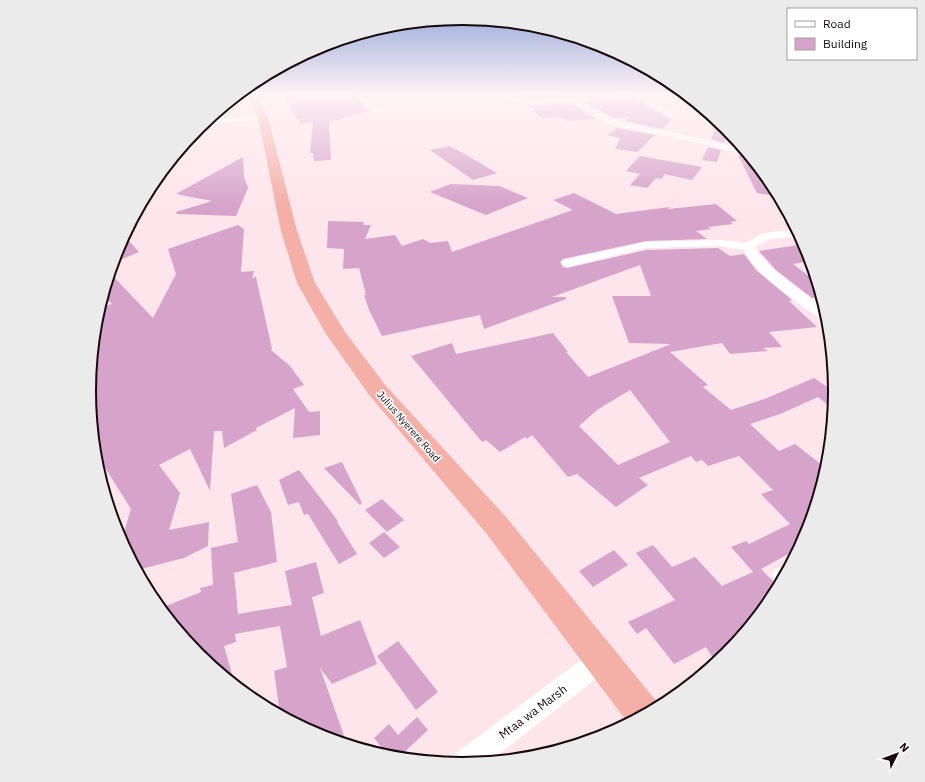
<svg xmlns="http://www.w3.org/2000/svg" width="925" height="782" viewBox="0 0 925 782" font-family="'IBM Plex Sans',sans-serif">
<rect width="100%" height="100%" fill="#fee5eb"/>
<path fill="#d6a3ca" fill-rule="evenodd" d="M283 95H354L368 111 329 122 331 160 314 161 313 153H310L313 122 301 124Z
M519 95H562L563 97 535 98Z
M612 95H630L672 120 662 129 625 121 630 117 614 118 584 102Z
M572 104 596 119 567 121 562 117 541 118 529 105Z
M719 121 729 130 724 143 711 139Z
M617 128 655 135 637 152 615 149 620 138 607 135Z
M450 146 484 165H483L497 173 473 180 430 150Z
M708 147 721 150 717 162 702 160Z
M738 155 752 158 773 184 780 197 757 193Z
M640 156 702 167 692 180 664 174 662 179 656 178 647 188 630 185 640 174 626 171Z
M243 157 244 177 248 188 236 216 177 214 176 212 212 201 176 194Z
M451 184 499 186 528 198 486 215 430 192Z
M574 193 616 214 670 207 668 209 716 204 737 221 730 222 733 224 708 227 711 229 696 231 707 239 646 241 563 259 560 262 563 267 567 268 646 250 718 248 730 256 744 254 756 270 792 300 789 301 817 327 769 332 782 347 763 348 768 351 730 354 722 343 670 352 708 385 703 387 731 410 767 398 814 378 835 392 834 410 818 397 780 414 750 424 779 451 795 444 827 469 807 534 799 548 761 569 779 587 773 598 726 655 716 663 706 647 674 664 646 628 637 634 628 622 675 600 636 553 653 545 672 567 695 557 722 586 753 572 731 547 746 541 749 544 790 524 761 494 773 490 739 456 708 466 702 460 696 462 691 456 639 478 648 485 616 507 577 474 568 477 532 435 527 439 525 437 500 452 486 440 482 442 411 356 452 343 456 354 553 333 568 352H566L588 377 671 344 629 343 612 296H651L640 265 552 297H566V299L484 329 480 315 382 336 369 310 364 295H366L359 268 343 269 344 249 327 248 328 221 364 222 363 225H371L365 239 395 235 402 246 423 239 430 243 448 241 452 252 573 210 553 200ZM630 390 670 442 618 465 579 426 597 410Z
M238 225 244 229 241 272 254 271 252 278 256 277 272 349 271 350 290 366 304 385 293 389 309 412 320 411V435L293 438 295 408 256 428 257 430 224 448 222 431H214L210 491 190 449 159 465 180 493 169 530 209 522 208 546 184 558 137 570 117 532H124L131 509 106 469 99 472 97 464 90 390 97 318 100 308 112 304 103 296 110 273 153 318 176 274 168 249Z
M129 241 139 252 113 263 120 244Z
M805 244 811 261 793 264 818 283 822 296 812 298 776 270 759 251Z
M342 462 362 503 360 505 324 468Z
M299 470 338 521 337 522 357 554 339 564 308 514 304 515 299 502 288 505 279 480Z
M257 485 271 512 277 562 234 573 238 614 292 605 285 571 316 562 324 593 312 597 321 636 360 620 377 664 332 684 320 668 347 744 320 736 280 714 274 671 287 667 280 626 235 634 236 642 224 646 235 685 199 655 161 608 201 592 200 588 213 585 211 548 238 542 231 494Z
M382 499 404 520 387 532 365 510Z
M384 532 400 547 384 558 369 543Z
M614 550 628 565 593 587 579 571Z
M398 641 438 692 416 710 377 656Z
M417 717 428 730 398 758 389 757 374 738 389 724 398 735Z"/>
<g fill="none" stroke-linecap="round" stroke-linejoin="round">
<path fill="#fff" fill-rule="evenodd" d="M355 95H363L383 111 379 113H376Z
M495 95 535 100 566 98 563 95H572L574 97 611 95 580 101 606 116 617 121 709 140 746 151 751 157 704 144 612 125 600 120 572 102 520 104 505 101Z
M631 95H640L677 115 673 117H670Z
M263 115 267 117 266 119 203 124 208 119Z
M797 230 801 236 769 239 755 247 758 253 775 271 826 310 829 322 823 321C801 304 754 275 744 250L721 246 646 248 567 267 563 266 561 263 563 260 646 242 721 240 746 243 761 234 779 231Z
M783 567 788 569 780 585 775 583 772 576 775 569Z
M601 648 610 652 613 660 610 668 490 761 462 764 452 763 455 754 592 652Z"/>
<path fill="#f4afa7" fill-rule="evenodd" d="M247 95H257L268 117 297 231 315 283 345 332 386 386 506 517 657 702 658 707 628 723 486 533 370 396 326 334 297 283 281 231 258 117Z"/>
</g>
<linearGradient id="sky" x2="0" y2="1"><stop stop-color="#8da3d6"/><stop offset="0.46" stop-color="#fff3f6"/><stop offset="1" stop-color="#fff3f6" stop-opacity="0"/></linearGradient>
<rect width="925" height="205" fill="url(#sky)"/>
<g text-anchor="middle" stroke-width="3.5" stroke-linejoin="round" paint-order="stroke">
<g font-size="10" fill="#17090d" stroke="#fff">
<text transform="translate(409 426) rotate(49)" y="4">Julius Nyerere Road</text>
</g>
<g font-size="12" fill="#17090d" stroke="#fff">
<text transform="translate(533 712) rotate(-37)" y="4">Mtaa wa Marsh</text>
</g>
</g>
<path d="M0 0H925V782H0ZM96 391a366 366 0 1 1 732 0a366 366 0 1 1-732 0Z" fill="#ecebec" fill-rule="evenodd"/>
<path fill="none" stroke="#17090d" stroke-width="2" d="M96 391a366 366 0 1 1 732 0a366 366 0 1 1-732 0Z"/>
<rect x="787" y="8" width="130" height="52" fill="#ffffff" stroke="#a29d9e"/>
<rect x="795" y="21" width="20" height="6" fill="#ffffff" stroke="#a29d9e"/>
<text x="823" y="28" font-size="12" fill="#17090d">Road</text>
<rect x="795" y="38" width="20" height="12" fill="#d6a3ca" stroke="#a29d9e"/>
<text x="823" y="48" font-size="12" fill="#17090d">Building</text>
<g transform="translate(897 754) rotate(48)" stroke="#ffffff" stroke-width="3" paint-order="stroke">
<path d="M0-3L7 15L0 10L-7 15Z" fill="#17090d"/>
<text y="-6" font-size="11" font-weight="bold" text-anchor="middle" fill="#17090d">N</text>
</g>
</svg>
